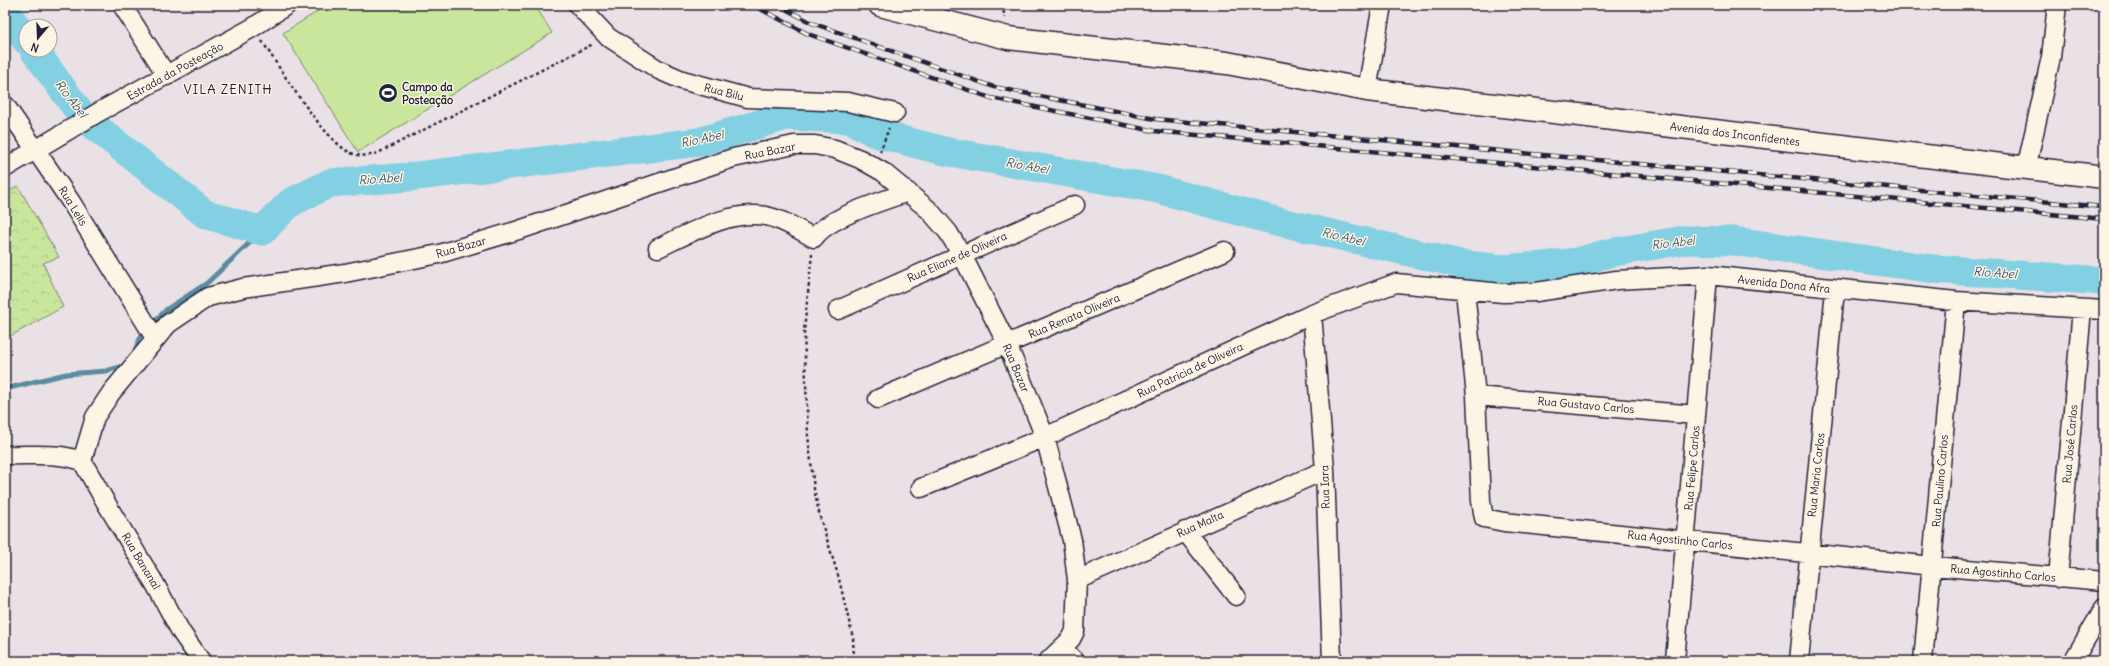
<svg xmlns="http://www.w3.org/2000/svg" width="2109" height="666" viewBox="0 0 2109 666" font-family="Delius,sans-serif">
<defs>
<pattern id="forest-crowns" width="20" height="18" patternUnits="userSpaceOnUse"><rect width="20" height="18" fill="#cae69d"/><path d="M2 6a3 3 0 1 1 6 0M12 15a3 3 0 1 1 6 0" fill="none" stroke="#adc588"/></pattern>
</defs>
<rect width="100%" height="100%" fill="#e9e1e5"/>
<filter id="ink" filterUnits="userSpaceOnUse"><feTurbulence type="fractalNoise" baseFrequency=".025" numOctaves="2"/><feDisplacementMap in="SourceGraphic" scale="8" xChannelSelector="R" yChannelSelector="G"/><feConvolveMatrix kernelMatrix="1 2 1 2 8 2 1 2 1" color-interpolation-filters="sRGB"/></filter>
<g filter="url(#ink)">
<path fill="#cae69d" stroke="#76846c" d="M328 5H535L552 33 358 152 283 33Z"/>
<path fill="url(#forest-crowns)" stroke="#76846c" d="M18 186 59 257 43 263 63 307 5 339V194Z"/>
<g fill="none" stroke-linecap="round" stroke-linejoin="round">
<path stroke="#5c8a9f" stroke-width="5" d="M151 325 167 309 207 283 262 231
M133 355 142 334 146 330
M5 389 66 374 106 371 127 365"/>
<path stroke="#83d0e2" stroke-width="29" d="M5 11 26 40
M34 50 83 117 205 214 262 231 290 203 330 183 409 177 699 142 786 116 849 119 875 133 944 151 1158 189 1272 220 1465 265 1503 269 1543 266 1577 262 1609 253 1684 240 1733 241 1934 269 2104 281"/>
<defs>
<path id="street" d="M122 5 167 76
M578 5 608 37 659 70 682 80 748 98 848 102 895 113
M1367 90 1382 5
M5 105 71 202 155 338
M5 168 99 112 252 28 287 5
M2026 169 2051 57 2057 5
M658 248C690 233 729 210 766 216 782 219 799 230 814 238 828 217 883 201 908 192
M1465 291 1476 396 1481 501 1484 518 1504 522 1933 566 2104 581
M838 310 1075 205
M1312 314 1325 470 1332 661
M1476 396 1696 415
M878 399 1225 251
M5 455C31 456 57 452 82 461
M82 461 95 417 111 393 168 324 208 297 243 288 345 273 439 254 519 230 733 158 794 145H815L835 149 860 159 883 172 929 210 948 232 962 255 1007 344 1045 437 1072 540 1077 580 1075 631 1071 639 1048 661
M82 461 112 513 155 584 181 632 201 661
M921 488 1045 437 1312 314 1396 283 1503 293 1536 292 1617 280 1708 275 1956 301 2104 310
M1185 531 1236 596
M2058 578 2082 309
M1077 580 1325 470
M1062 648 1075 661
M1675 661 1708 275
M1799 661 1835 290
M1923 661 1956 301
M2073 661 2104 608"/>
<path id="secondary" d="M880 5 1008 38 1227 63 1367 90 2104 177"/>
</defs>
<use href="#street" stroke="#22223b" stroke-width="21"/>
<use href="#secondary" stroke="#22223b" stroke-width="25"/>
<path stroke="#22223b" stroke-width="2.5" stroke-dasharray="3 3" stroke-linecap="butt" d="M1002 5 1005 18
M262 41C279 67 325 142 351 153 362 157 370 156 380 152L593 44
M880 152 889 128
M812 254 804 331 808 435 814 489 820 517 838 575 853 638 854 661"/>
<use href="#street" stroke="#fcf5e5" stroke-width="18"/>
<use href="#secondary" stroke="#fcf5e5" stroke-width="22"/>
<defs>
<path id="rail" d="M753 5 808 34 991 98 1154 131 2104 219
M778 5 812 23 994 87 1155 119 2104 207"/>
</defs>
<use href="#rail" stroke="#22223b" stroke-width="4.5"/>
<use href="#rail" stroke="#fcf5e5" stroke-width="3" stroke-dasharray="9" stroke-linecap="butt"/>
</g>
</g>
<defs>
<symbol id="stadium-disc" viewBox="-11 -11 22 22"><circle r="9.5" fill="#22223b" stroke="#fcf5e5"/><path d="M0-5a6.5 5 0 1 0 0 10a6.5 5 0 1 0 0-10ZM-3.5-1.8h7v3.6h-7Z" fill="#fff"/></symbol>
</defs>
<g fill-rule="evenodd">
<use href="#stadium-disc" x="377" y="82" width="22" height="22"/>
</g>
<g text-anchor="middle" stroke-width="3" stroke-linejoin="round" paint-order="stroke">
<g font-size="11" fill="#22223b" stroke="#fcf5e5">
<text transform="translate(175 71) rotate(-29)" y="4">Estrada da Posteação</text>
<text transform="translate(724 92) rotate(14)" y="4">Rua Bilu</text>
<text transform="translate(1735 134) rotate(7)" y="4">Avenida dos Inconfidentes</text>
<text transform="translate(770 151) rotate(-11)" y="4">Rua Bazar</text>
<text transform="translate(73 206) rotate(58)" y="4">Rua Lelis</text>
<text transform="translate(461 247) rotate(-16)" y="4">Rua Bazar</text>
<text transform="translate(957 257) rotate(-24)" y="4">Rua Eliane de Oliveira</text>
<text transform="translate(1784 284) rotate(6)" y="4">Avenida Dona Afra</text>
<text transform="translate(1074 316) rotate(-23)" y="4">Rua Renata Oliveira</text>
<text transform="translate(1016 368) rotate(67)" y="4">Rua Bazar</text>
<text transform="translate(1190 370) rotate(-25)" y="4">Rua Patricia de Oliveira</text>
<text transform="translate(1586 405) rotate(5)" y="4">Rua Gustavo Carlos</text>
<text transform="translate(2070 444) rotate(-85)" y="4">Rua José Carlos</text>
<text transform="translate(1692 468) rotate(-85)" y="4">Rua Felipe Carlos</text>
<text transform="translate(1816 475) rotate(-84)" y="4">Rua Maria Carlos</text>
<text transform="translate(1940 481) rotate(-85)" y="4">Rua Paulino Carlos</text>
<text transform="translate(1325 487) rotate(-92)" y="4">Rua Iara</text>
<text transform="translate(1200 524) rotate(-24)" y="4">Rua Malta</text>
<text transform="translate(1680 540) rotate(6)" y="4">Rua Agostinho Carlos</text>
<text transform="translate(141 561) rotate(59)" y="4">Rua Bananal</text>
<text transform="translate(2003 573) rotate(5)" y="4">Rua Agostinho Carlos</text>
</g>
<g font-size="11" font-weight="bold" fill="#22223b" stroke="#fcf5e5" text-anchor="start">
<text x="402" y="91">Campo da<tspan x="402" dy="13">Posteação</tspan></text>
</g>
<g font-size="12" font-style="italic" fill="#3f566d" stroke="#fcf5e5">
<text transform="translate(71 99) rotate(52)" y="4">Rio Abel</text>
<text transform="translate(702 139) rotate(-12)" y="4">Rio Abel</text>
<text transform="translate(1027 166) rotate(10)" y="4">Rio Abel</text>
<text transform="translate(380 179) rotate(-4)" y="4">Rio Abel</text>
<text transform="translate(1343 237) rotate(13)" y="4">Rio Abel</text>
<text transform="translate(1673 243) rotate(-7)" y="4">Rio Abel</text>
<text transform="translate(1995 273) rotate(4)" y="4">Rio Abel</text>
</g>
<g font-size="13" letter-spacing="1" fill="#22223b" stroke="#fcf5e5">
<text x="228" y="94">VILA ZENITH</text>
</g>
</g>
<rect width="2109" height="666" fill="none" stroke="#fcf5e5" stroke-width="20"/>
<rect x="10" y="10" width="2089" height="646" fill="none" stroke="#22223b" stroke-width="1.5" filter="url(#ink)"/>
<g transform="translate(38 38) rotate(199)"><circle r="19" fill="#fcf5e5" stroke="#a5a1a1"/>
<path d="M0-3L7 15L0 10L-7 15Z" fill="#22223b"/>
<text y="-6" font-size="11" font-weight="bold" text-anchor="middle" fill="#22223b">N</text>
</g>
</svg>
